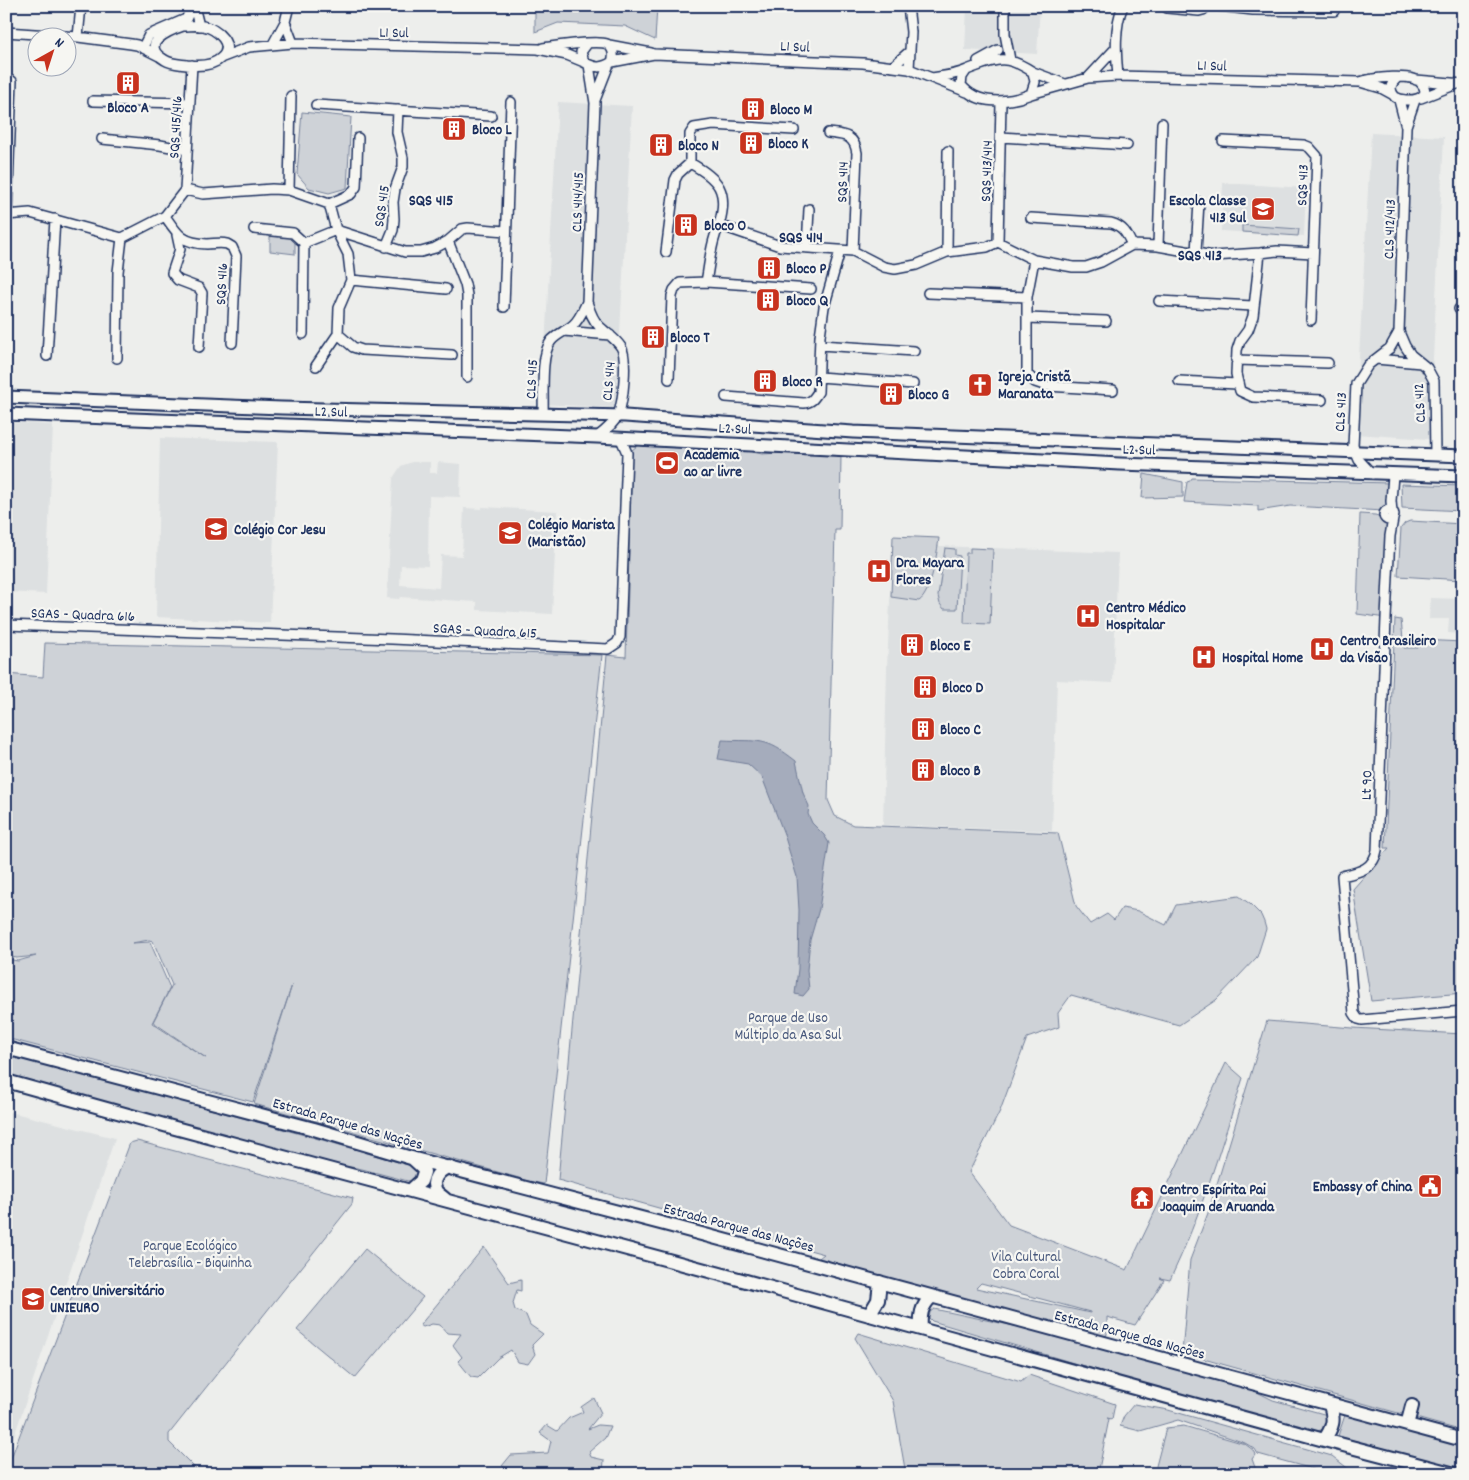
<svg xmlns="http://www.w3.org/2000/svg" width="1469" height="1480" viewBox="0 0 1469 1480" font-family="Dekko,sans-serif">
<rect width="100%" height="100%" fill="#edeeec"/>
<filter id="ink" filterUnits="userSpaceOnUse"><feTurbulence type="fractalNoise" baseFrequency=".02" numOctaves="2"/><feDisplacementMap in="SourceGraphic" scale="10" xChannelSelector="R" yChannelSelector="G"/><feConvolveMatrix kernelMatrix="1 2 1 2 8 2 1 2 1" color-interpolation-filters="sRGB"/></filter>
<g filter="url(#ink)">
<path fill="#dde0e1" d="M967 6H1040L1037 54 965 50Z
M558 102 632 106 616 408 542 404Z
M1371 133 1444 137 1429 439 1355 434Z
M1223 183 1306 188 1304 236 1221 231Z
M6 422 53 425 46 594 6 592Z
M160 438 278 442 270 623 156 617Z
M412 462H430V473H437L438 462 461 464 460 497 429 496 428 566 401 565 400 585 439 588 441 555 462 556 464 508 482 509V507L557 511 552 614 477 610V602L400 597 399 599 387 598 393 478 401 466Z
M893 536 939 538V546L1118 553 1113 683 1057 680 1052 831 883 825 887 668Z
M1430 598 1463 599 1461 634 1448 633 1449 619H1429Z
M6 1111 115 1138 6 1460Z"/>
<path fill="#ced2d7" stroke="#74809a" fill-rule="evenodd" d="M535 6H657L655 40 625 26 558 23 535 32Z
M302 112 351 117 347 188 329 193 309 188 297 174Z
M1242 225 1299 229 1298 236 1242 232Z
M270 236H295V254L270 251Z
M641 443 730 447 762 454 779 453 795 451 841 453 840 530H835L828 800 835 816 853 825 1058 833 1076 906 1090 924 1107 914 1114 920 1122 908 1138 911 1166 925 1176 905 1239 896 1250 904 1261 915 1264 922 1266 929 1257 957 1216 1000 1179 1025 1071 995 1058 1013 1059 1027 1027 1038 1000 1111 969 1172 1009 1225 1127 1270 1226 1063 1243 1078C1221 1147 1201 1215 1170 1280L1160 1278 1164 1280 1135 1325 1107 1317V1334L1105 1338 1019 1316 819 1258 824 1254 558 1180 607 655 626 657 632 450ZM981 1283 1090 1312V1313L976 1288Z
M1144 474 1183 482V497L1142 498Z
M1192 478 1391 483 1387 510 1384 511 1290 506 1258 511V506L1184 502 1187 482 1190 481Z
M1401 484 1463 486V511L1402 508Z
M1360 514 1375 515 1385 518 1390 536 1386 618 1357 614Z
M1410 521 1463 524V580L1398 576 1401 528 1405 523Z
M893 536 939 538C937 553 931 594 919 601L891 597Z
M945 548 955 549V555L960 556 957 609H944L940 604 938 596Z
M970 548 993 549 990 624 964 623 966 553H970Z
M1395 619 1401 620 1404 648H1418L1420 640 1463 642V993L1371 1001 1353 889 1389 848H1385Z
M45 643 602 655 544 1184 523 1180 519 1178 254 1104 292 985 253 1102 6 1038V959L18 961 36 956 17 958 6 956V674L43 677ZM149 940 153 941 172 985 153 1022 206 1058 152 1023 170 988 150 942 132 943Z
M1267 1021 1353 1028 1463 1034V1431L1182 1353 1190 1260 1208 1213Z
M6 1053 326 1141 412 1166 416 1170V1175L413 1180 408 1181 362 1169 318 1161 6 1075Z
M137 1141 353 1198 352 1204 169 1434V1442L201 1474H6V1466H8L130 1143Z
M484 1247 509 1283 521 1280V1291L517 1290 513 1303 515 1310 526 1315 530 1325 543 1334 532 1345 535 1354 528 1364 518 1362 511 1350 498 1358 478 1378 471 1377 458 1361 462 1357 453 1345 461 1334 447 1333 440 1325 432 1324 423 1327 420 1325Z
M365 1249 423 1297 355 1378 297 1330Z
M934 1309 1033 1330 1253 1390 1273 1400 1331 1416 1329 1428 1317 1431 1168 1391 932 1321 929 1318 930 1312Z
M858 1333 1021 1382 1029 1375 1115 1404 1112 1419 1107 1418 1109 1419 1098 1474H909L905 1469 893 1401 855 1338Z
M594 1398 601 1413 588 1429 598 1425 610 1426 605 1438 589 1452 591 1457 604 1460 603 1474H516L502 1466 511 1455 548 1453 551 1441 540 1433 547 1425 557 1431 569 1418 583 1412 581 1407Z
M1134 1404 1168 1410 1332 1456 1355 1474H1331L1258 1454 1255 1449 1245 1443 1178 1420 1140 1431 1120 1426 1124 1416Z
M1345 1415 1463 1447V1470L1338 1436Z
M1184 1426 1245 1444 1253 1450 1255 1455 1252 1459 1257 1473 1159 1474 1156 1466 1166 1428Z"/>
<path fill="#a5acbc" stroke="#6e7a96" d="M722 740C760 742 764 736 796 761L803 793 809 806 808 814 812 823 824 835 829 843 819 909 810 940 807 970 809 989 803 996 795 994 798 969 799 910 797 877 784 834 762 777 748 764 718 759Z"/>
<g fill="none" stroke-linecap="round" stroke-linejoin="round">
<defs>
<path id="minor" d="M194 6 199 26
M908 6 911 32 909 69
M1005 6V34L1010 60
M1218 6 1253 10 1334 11
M1167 8 1199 11 1203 10 1207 6
M285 22 293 43
M184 24 192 6
M183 26C190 26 197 25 203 26 217 29 236 45 221 58 213 66 197 66 187 65 180 64 171 64 165 60 138 44 168 31 183 26Z
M6 32 78 37 131 44 137 45 159 56
M78 37 81 6
M145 43 149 35 186 19
M273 44 285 22 289 6
M609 45 651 53
M543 48C555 46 598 40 607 44 614 48 614 56 612 62 602 69 594 68 584 62L581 52 587 44
M223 57 249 47 293 43 538 49 567 55 584 62
M978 61 998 50
M612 62 654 54 863 63 909 69 967 92
M589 65 595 103 587 302C590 311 592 319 599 326 606 333 615 338 621 347 628 358 623 403 618 415 614 424 605 431 597 437
M892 67 910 51
M1033 72 1065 84
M1118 76C1116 55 1114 26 1123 6
M932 78C943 76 956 75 967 70 996 59 1004 53 1033 72L1035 82 1031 94C1009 103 977 106 961 85L962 77 966 71
M1088 78 1115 49
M1416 80 1463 84
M1360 82C1371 78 1413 73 1421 83 1435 99 1407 104 1395 97 1389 90 1390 84 1397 78
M1031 94 1088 78 1118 76 1360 82 1381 88 1392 94
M1421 98 1457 84
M595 100 609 64
M1399 100 1406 127 1399 332 1405 346 1411 355 1427 368 1434 381 1435 455
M93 101 189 103
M316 105 491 116
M1406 126 1415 100
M828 133C843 135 854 134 857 153L853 251
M1001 137 1127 145
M102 139 160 145 187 150
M1223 141 1304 145 1309 147 1317 156 1311 320
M185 190 203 194 272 189 289 190 329 204 351 194 356 187 358 138
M185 190 192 65
M289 190 291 96
M6 215 30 213 122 238 165 216 185 190
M7 215 12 81
M165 216C178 235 182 243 207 244 214 244 220 242 227 244L232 247 236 256 232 343
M1031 218 1111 223C1123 226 1127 234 1132 245
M719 225 780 246 853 251 884 267 895 269 916 265 947 252 987 247 998 242
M254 229 293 233 304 243 303 334
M177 235 180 249 172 273 178 280 199 288 202 293 199 347
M448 241 465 284 467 295V377
M998 242 1034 260 1073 267H1086L1101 262 1132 245 1158 246 1213 256 1260 253 1277 251 1313 253
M998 242 1001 102
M304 243 336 230 405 252H421L435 248 448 241 462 229 468 228 506 231
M1158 246 1162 123
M386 247 393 230 394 219 393 202 395 189 403 167V158L397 132 398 110
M807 248 809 209
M666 252 675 180 678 174 690 163
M947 252 948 151
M1196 252 1199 202
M1260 253 1253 316 1248 330 1240 341 1237 350 1236 374 1240 391 1253 397 1322 400
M1034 260 1027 297V374L1035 382 1047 386 1113 390
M351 280 446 289
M706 282C709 267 710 251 715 236 716 232 718 229 719 225 729 191 719 179 690 163V134L694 128 713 125 794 130
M928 293 1027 297
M1159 301 1253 306
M504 307 511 102
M1459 309H1463
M1027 318 1106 321
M564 331 610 335
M338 334 353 347 362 350 452 355
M820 345 914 351
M47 356 55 219
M117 358 118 272 122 238
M1376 359 1421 363
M1236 360 1328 363
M316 366 338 334 339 308 351 280 348 254 336 230 329 204
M819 377 913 384
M669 379 672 296 674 290 680 283 706 282 811 289
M1179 381 1237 384
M726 397 804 403C812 402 814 398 818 392L820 336 824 307 840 251
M543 414C544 396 540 355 551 341 557 334 566 331 573 325 580 319 583 310 587 302
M1372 474 1359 460 1353 446 1356 384 1368 365 1390 348 1399 332
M1384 515a5 5 0 1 1 10 0a5 5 0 1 1-10 0Z
M1392 512 1391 501 1393 475
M1393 519 1390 536 1386 618 1377 850C1374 869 1359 872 1342 876L1354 1013 1358 1019 1362 1020 1463 1011
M6 625 392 639 608 649 617 643 620 637 627 453 621 439"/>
<path id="major" d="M6 397 282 408 625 416 853 432 1463 456
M6 414 597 437 1120 464 1463 476"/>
<path id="highway" d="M6 1048 314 1129 411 1158 668 1225 1463 1440
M6 1081 175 1128 724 1275 1324 1440 1455 1474
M411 1190 421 1181 424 1172 423 1168 412 1158
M446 1200C443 1197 438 1194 436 1191 430 1180 439 1170 449 1167
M869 1315 878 1300 880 1282
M921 1329C920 1315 921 1307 931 1297
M1407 1425 1412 1406
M1324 1440C1333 1427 1335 1420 1330 1405"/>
</defs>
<use href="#minor" stroke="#1b2f5e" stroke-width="12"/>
<use href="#major" stroke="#1b2f5e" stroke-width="15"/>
<use href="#highway" stroke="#1b2f5e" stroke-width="16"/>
<use href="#minor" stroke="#f6f6f2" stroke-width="9"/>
<use href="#major" stroke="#f6f6f2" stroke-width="11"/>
<use href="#highway" stroke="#f6f6f2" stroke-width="12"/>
</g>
</g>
<defs>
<symbol id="building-square" viewBox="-11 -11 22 22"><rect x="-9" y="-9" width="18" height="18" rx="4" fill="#c8321e" stroke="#f6f6f2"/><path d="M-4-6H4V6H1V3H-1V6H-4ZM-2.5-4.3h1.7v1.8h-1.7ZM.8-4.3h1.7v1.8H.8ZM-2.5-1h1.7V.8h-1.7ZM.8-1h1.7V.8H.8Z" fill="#fff"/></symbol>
<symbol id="school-square" viewBox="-11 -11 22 22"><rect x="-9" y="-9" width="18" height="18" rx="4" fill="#c8321e" stroke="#f6f6f2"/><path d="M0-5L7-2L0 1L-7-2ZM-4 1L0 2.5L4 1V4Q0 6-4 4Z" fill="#fff"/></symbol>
<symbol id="church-square" viewBox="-11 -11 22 22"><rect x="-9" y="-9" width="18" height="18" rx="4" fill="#c8321e" stroke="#f6f6f2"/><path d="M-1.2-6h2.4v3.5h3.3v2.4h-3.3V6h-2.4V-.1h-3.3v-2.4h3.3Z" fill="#fff"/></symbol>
<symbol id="stadium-square" viewBox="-11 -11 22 22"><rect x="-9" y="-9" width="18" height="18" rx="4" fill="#c8321e" stroke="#f6f6f2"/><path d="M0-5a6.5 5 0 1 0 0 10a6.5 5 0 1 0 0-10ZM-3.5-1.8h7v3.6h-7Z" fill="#fff"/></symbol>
<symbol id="university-square" viewBox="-11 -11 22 22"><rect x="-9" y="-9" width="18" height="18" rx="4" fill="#c8321e" stroke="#f6f6f2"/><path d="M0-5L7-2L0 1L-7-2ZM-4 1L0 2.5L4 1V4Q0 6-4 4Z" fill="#fff"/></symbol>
<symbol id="hospital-square" viewBox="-11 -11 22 22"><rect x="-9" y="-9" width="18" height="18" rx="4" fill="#c8321e" stroke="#f6f6f2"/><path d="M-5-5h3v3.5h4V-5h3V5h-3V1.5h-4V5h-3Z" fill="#fff"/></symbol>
<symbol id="civic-square" viewBox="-11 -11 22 22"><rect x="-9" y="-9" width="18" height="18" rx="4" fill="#c8321e" stroke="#f6f6f2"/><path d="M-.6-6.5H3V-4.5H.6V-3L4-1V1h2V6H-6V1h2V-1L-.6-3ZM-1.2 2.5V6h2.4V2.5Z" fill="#fff"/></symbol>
<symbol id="temple-square" viewBox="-11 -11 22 22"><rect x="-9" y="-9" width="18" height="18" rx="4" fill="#c8321e" stroke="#f6f6f2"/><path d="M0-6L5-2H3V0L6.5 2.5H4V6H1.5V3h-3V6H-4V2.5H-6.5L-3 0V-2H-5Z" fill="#fff"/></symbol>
</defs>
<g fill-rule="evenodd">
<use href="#building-square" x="114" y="69" width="28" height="28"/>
<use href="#building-square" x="739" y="95" width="28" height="28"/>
<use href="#building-square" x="440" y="115" width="28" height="28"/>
<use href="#building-square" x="737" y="129" width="28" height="28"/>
<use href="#building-square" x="647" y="131" width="28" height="28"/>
<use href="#school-square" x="1249" y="195" width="28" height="28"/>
<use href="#building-square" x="672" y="211" width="28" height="28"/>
<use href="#building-square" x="755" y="254" width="28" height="28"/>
<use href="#building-square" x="754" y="286" width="28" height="28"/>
<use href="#building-square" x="639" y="323" width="28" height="28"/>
<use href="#building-square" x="751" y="367" width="28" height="28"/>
<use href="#church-square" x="966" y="371" width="28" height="28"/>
<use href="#building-square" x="877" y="380" width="28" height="28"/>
<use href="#stadium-square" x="653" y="449" width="28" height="28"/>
<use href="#university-square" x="202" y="515" width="28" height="28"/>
<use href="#university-square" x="496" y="519" width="28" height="28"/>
<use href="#hospital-square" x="865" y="557" width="28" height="28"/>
<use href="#hospital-square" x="1074" y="602" width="28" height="28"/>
<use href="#building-square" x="898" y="631" width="28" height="28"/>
<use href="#hospital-square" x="1308" y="635" width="28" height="28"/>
<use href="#hospital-square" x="1190" y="643" width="28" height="28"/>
<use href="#building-square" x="911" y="673" width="28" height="28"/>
<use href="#building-square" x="909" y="715" width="28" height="28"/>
<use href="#building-square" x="909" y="756" width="28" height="28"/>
<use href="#civic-square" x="1416" y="1172" width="28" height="28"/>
<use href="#temple-square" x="1128" y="1184" width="28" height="28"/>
<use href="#university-square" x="19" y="1285" width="28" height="28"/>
</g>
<g text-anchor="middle" stroke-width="4.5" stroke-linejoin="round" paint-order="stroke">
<g font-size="15" fill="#1b2f5e" stroke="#f6f6f2">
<text transform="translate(394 32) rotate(1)" y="5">L1 Sul</text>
<text transform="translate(795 46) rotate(3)" y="5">L1 Sul</text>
<text transform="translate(1212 65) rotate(2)" y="5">L1 Sul</text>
<text transform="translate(175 127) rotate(-87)" y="5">SQS 415/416</text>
<text transform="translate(986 171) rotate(-88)" y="5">SQS 413/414</text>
<text transform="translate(842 182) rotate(-88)" y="5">SQS 414</text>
<text transform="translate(1302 185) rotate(-88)" y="5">SQS 413</text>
<text transform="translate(577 202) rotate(-88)" y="5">CLS 414/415</text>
<text transform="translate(381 206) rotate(-82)" y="5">SQS 415</text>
<text transform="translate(1389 229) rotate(-88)" y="5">CLS 412/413</text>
<text transform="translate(221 284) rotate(-87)" y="5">SQS 416</text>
<text transform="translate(531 379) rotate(-87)" y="5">CLS 415</text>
<text transform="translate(608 381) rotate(-85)" y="5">CLS 414</text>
<text transform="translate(1419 403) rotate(-93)" y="5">CLS 412</text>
<text transform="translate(331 411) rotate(2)" y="5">L2 Sul</text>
<text transform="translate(1340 412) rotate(-87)" y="5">CLS 413</text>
<text transform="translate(735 428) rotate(3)" y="5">L2 Sul</text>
<text transform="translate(1139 449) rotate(2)" y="5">L2 Sul</text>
<text transform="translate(83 614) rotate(2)" y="5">SGAS - Quadra 616</text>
<text transform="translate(485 630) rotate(3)" y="5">SGAS - Quadra 615</text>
<text transform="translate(1366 785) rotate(-88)" y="5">Lt 90</text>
<text transform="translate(348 1123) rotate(16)" y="5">Estrada Parque das Nações</text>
<text transform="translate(739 1227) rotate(15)" y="5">Estrada Parque das Nações</text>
<text transform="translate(1130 1334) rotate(15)" y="5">Estrada Parque das Nações</text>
</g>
<g font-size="15" font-weight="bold" fill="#1b2f5e" stroke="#f6f6f2" text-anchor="start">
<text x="128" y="112" text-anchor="middle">Bloco A</text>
<text x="770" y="114">Bloco M</text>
<text x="472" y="134">Bloco L</text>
<text x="768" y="148">Bloco K</text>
<text x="678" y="150">Bloco N</text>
<text x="1246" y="205" text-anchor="end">Escola Classe<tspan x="1246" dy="17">413 Sul</tspan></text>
<text x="704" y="230">Bloco O</text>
<text x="786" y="273">Bloco P</text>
<text x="786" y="305">Bloco Q</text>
<text x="670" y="342">Bloco T</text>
<text x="998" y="381">Igreja Cristã<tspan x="998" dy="17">Maranata</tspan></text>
<text x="782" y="386">Bloco R</text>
<text x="908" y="399">Bloco G</text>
<text x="684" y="459">Academia<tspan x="684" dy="17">ao ar livre</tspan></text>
<text x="528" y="529">Colégio Marista<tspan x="528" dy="17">(Maristão)</tspan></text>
<text x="234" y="534">Colégio Cor Jesu</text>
<text x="896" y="567">Dra. Mayara<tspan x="896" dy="17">Flores</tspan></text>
<text x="1106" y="612">Centro Médico<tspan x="1106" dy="17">Hospitalar</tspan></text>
<text x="1340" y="645">Centro Brasileiro<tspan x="1340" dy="17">da Visão</tspan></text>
<text x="930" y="650">Bloco E</text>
<text x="1222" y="662">Hospital Home</text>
<text x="942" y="692">Bloco D</text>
<text x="940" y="734">Bloco C</text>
<text x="940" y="775">Bloco B</text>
<text x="1412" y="1191" text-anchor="end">Embassy of China</text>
<text x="1160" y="1194">Centro Espírita Pai<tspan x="1160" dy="17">Joaquim de Aruanda</tspan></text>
<text x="50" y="1295">Centro Universitário<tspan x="50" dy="17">UNIEURO</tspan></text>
</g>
<g font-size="15" fill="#48587c" stroke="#f6f6f2">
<text x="788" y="1022">Parque de Uso<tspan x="788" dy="17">Múltiplo da Asa Sul</tspan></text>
<text x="190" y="1250">Parque Ecológico<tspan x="190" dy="17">Telebrasília - Biquinha</tspan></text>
<text x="1026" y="1261">Vila Cultural<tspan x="1026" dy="17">Cobra Coral</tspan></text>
</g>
<g font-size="16" font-weight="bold" fill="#1b2f5e" stroke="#f6f6f2">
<text x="431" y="205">SQS 415</text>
<text x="801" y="242">SQS 414</text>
<text x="1200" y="260">SQS 413</text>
</g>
</g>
<rect width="1469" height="1480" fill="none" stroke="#f6f6f2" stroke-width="25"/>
<rect x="12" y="12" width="1444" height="1455" fill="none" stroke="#1b2f5e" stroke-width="2" filter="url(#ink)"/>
<g transform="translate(52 52) rotate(39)"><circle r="24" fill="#f6f6f2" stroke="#9ea6b7"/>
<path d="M0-4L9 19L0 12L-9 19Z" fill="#c8321e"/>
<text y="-8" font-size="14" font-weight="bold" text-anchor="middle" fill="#1b2f5e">N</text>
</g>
</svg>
